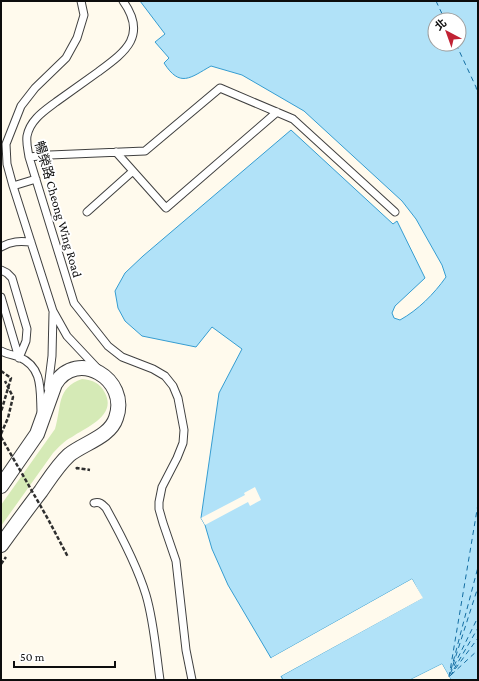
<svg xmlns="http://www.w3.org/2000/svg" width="479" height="681" viewBox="0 0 479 681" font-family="'Crimson Pro','Noto Sans TC',serif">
<rect width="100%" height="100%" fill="#fffaed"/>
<path fill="#d5eab6" d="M82 379C93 380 100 383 105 393 117 416 86 427 72 437 64 441 59 447 53 453L1 526V505L55 429C62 406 56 388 82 379Z"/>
<path fill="#b1e2f8" stroke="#369dd1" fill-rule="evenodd" d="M140 1H478V680H451L442 664 410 680H283L281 676 422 598 412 579 271 658 228 585 212 549 205 525 201 518 219 393 242 349 212 327 196 347 142 336 125 321 118 308 115 291 125 273 143 256 291 130 393 224 397 221 425 278 395 306 392 313 394 318 400 320C418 310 434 294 446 277L442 265 416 219 402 201 304 111 242 75 211 66C190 78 180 88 164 63L169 58 155 42 165 34ZM435 20H459V44H435Z"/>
<path fill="#fffaed" d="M255 487 261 500 250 506 248 502 205 525 201 518 245 495 244 493Z
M412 579 423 598 281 676 280 675 420 597 411 582 272 659 271 658Z
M442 664 451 680H449L441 667 415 680H410Z"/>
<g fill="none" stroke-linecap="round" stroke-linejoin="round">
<path stroke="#136da2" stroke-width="1" stroke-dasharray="5 4" stroke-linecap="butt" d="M436 1 445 20
M456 44 476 87 478 96
M453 665 478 587
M454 669 478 628
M451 670 478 567
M450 674 478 617
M451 675 478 650
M450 676 478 638
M449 677 478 504"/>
<defs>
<path id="service" d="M81 1 84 15 77 38 66 58 35 88 21 106 6 144 7 164 13 186 53 311 67 336 98 369
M123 1C148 36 125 52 98 72 84 82 70 92 56 102 44 111 30 120 27 136 26 143 28 150 29 157L74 303 108 346 122 357 153 369 165 376 173 386 178 398 184 430 183 443 177 458 162 487 159 502V509L163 523 176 561 186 650 192 680
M116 152 166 208 277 112
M29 157 50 155 145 151 220 88 293 119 395 212
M13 186 36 179
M87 212 133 171
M1 247C12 241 19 241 31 242
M1 270 7 273 12 278 27 329 26 341 19 358
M1 297 19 358
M1 351C7 354 13 355 19 357 43 367 40 390 41 411
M48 388 52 356 53 313
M94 503C100 501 103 505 106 508 121 535 137 565 146 595 154 622 156 652 160 680"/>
<path id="minor" d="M1 486 37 434 55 384C77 348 130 379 116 418 110 437 84 443 69 455 58 465 50 478 41 491 27 509 14 527 1 545"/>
</defs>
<use href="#service" stroke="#404040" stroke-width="9"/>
<use href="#minor" stroke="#404040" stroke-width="16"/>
<path stroke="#2f2f2f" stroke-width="2.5" stroke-dasharray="4 2" stroke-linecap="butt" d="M1 434 8 418 13 397 5 381
M76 469 77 468 90 470
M1 564 6 557"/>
<use href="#service" stroke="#fff" stroke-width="7"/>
<use href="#minor" stroke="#fff" stroke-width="14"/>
<path stroke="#2f2f2f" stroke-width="2.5" stroke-dasharray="4 2" stroke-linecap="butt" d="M1 371 11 378 1 412
M1 437 48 519 68 557"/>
</g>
<g text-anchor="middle" stroke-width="4" stroke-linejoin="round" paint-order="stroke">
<g font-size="13" fill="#0d0d0d" stroke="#fff">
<text transform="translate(59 209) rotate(74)" y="5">暢榮路 Cheong Wing Road</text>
</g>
</g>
<rect width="479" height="681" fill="none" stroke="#0d0d0d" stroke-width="4"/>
<g transform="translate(447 32) rotate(319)"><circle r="19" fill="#ffffff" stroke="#9e9e9e"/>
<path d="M0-3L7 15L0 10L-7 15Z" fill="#c12234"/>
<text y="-6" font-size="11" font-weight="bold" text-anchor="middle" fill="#0d0d0d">北</text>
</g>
<path d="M14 661v6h101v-6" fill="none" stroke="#0d0d0d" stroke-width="2"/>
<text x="20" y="661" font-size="12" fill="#0d0d0d" stroke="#ffffff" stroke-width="3" paint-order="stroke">50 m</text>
</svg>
